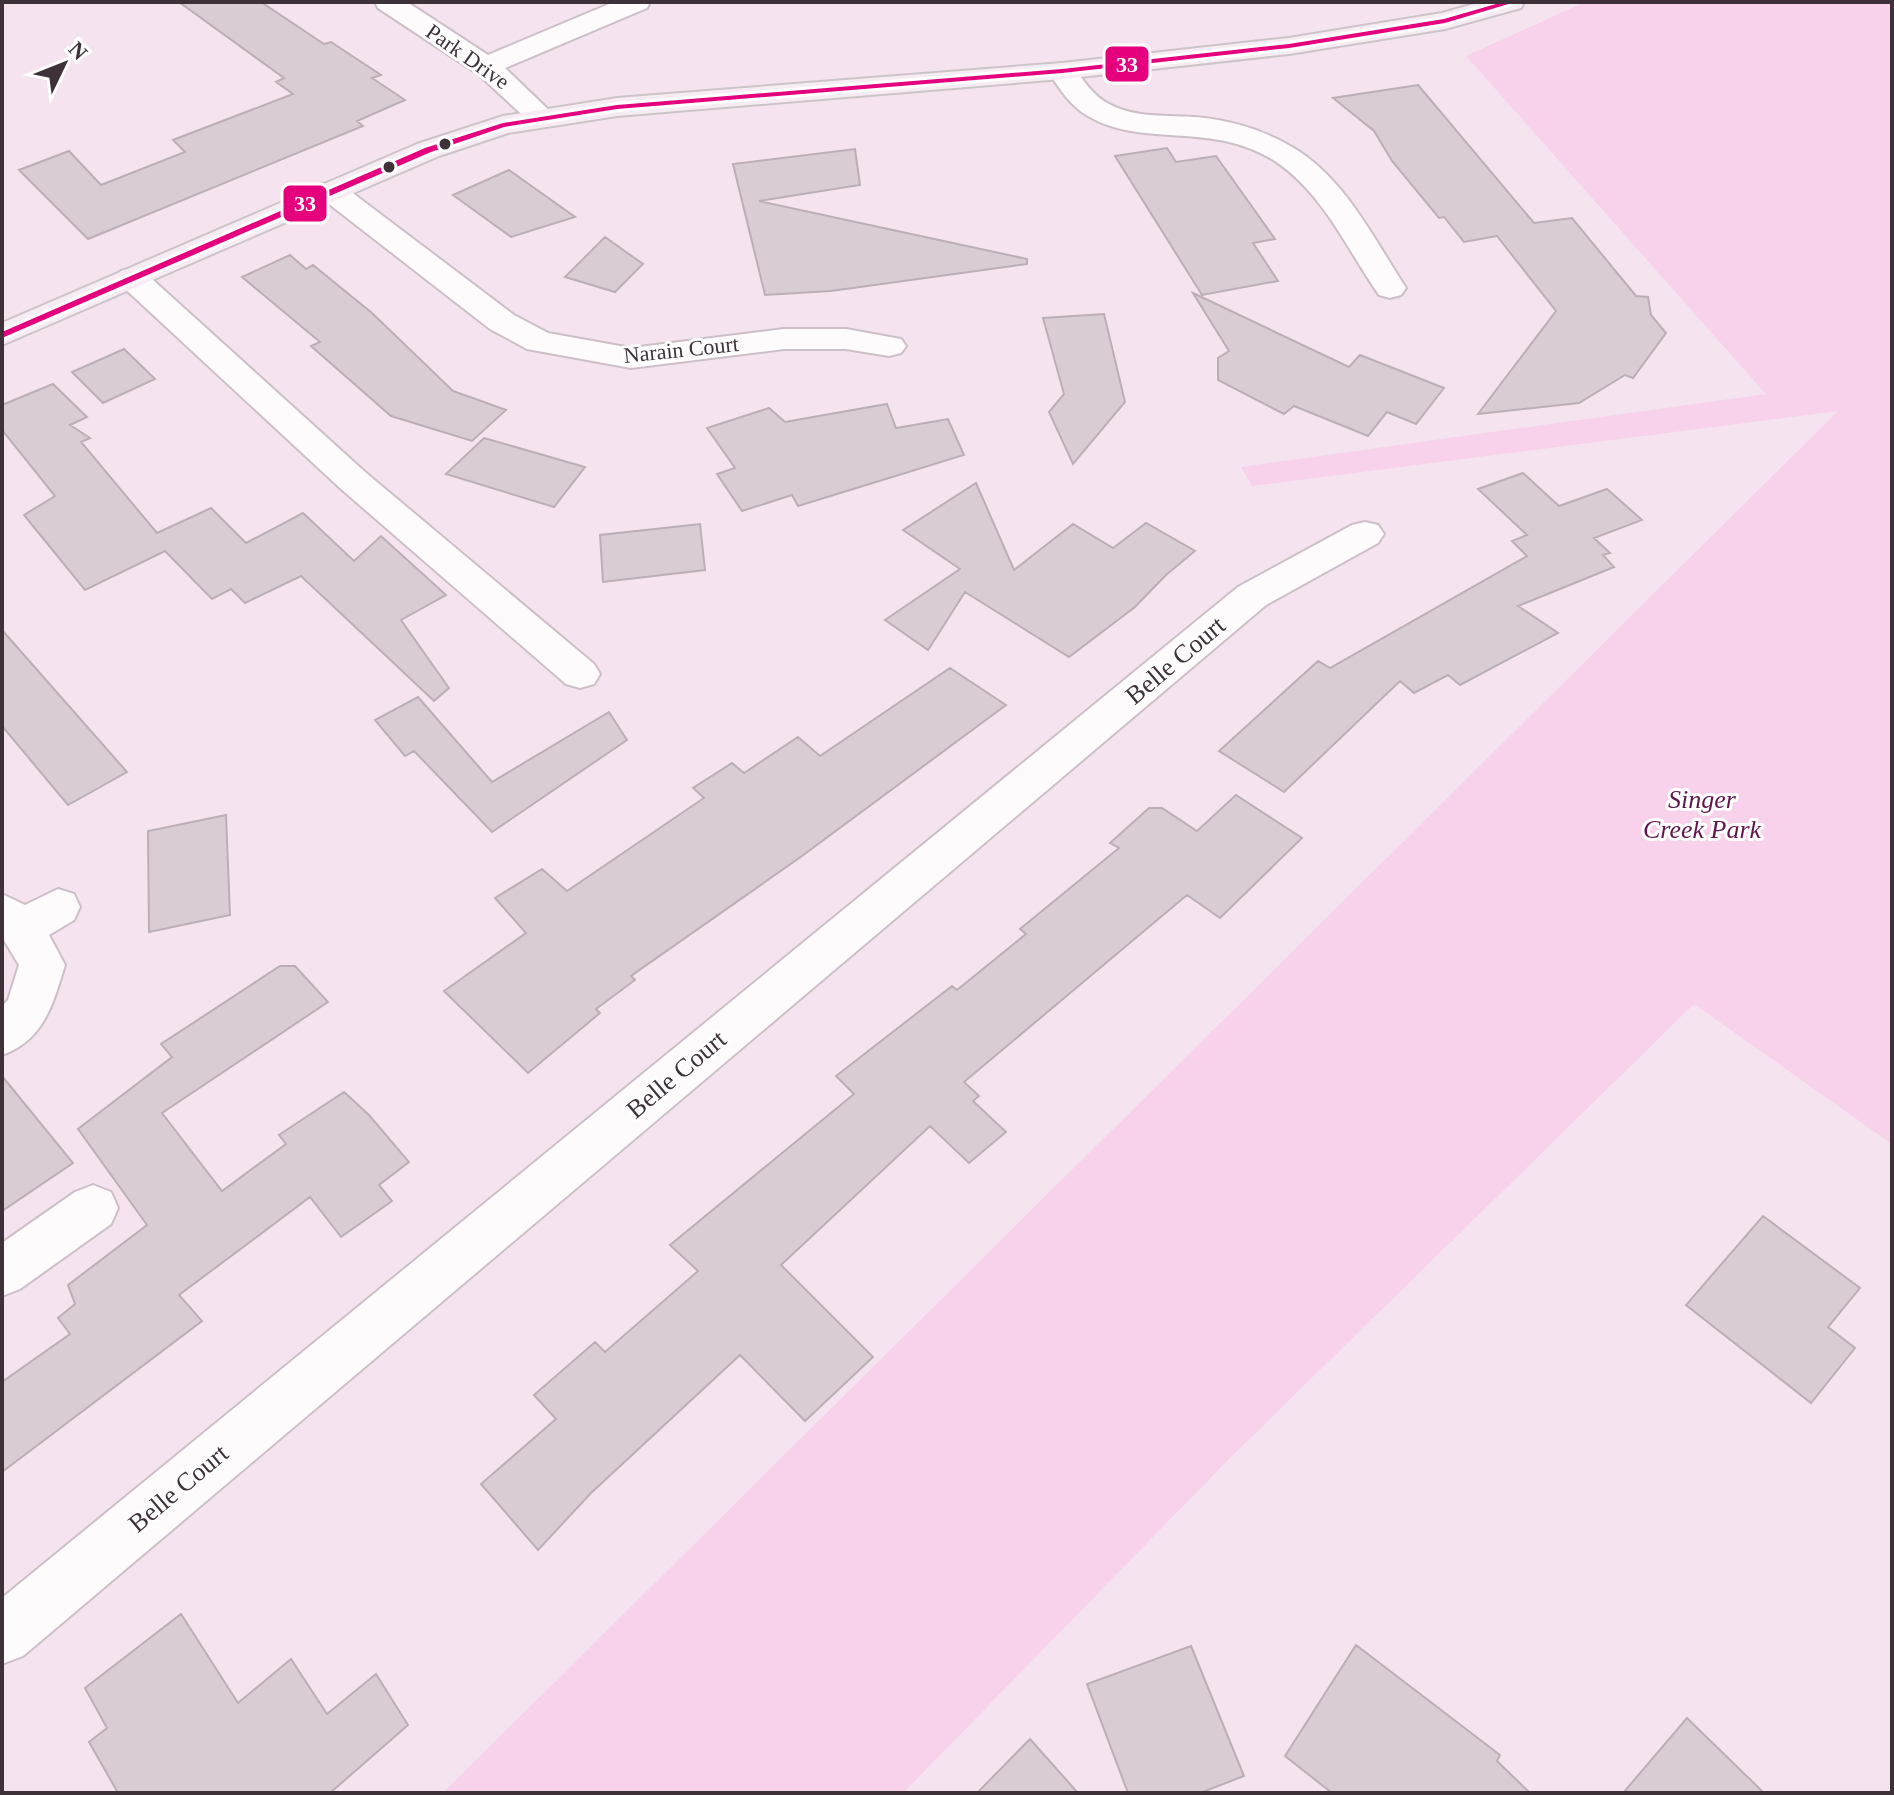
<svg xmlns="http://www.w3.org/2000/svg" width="1894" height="1795" viewBox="0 0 1894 1795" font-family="'Times New Roman',serif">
<rect width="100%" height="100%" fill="#f5e4ef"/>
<path fill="#f8d1eb" d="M1585 2H1892V1144L1694 1004 1230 1458 903 1793H443L1838 411 1252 486 1241 467 1766 394 1466 56Z"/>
<path fill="#daccd5" stroke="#bcaeb7" stroke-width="2" d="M179 2H261L324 44 331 42 381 75 372 78 405 100 357 121 363 126 88 239 19 170 69 151 101 185 185 152 173 140 293 94 276 82 284 78Z
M1418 85 1534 223 1572 218 1636 296 1648 297 1651 315 1666 333 1633 378 1625 375 1579 403 1478 414 1556 311 1497 236 1464 242 1444 217 1439 218 1392 161 1374 131 1333 98Z
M1167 148 1176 162 1216 156 1275 239 1253 243 1278 281 1202 295 1115 156Z
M855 149 860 185 759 201 1027 259V264L831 291 765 295 733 164Z
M509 170 575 217 511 237 453 195Z
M605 237 643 264 615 292 565 277Z
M290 255 306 269 313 265 372 313 453 391 506 410 472 441 391 416 311 346 320 342 242 277Z
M1193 293 1349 367 1360 355 1444 388 1416 424 1387 412 1368 436 1294 406 1284 414 1218 380V358L1229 351Z
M1104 314 1125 402 1073 464 1049 412 1064 394 1043 318Z
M124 349 155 379 103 403 72 372Z
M53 384 87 417 70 425 90 438 81 442 157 533 211 508 246 543 303 513 354 561 381 536 446 595 401 620 449 688 434 701 301 576 245 603 231 589 212 599 165 551 85 590 24 515 55 496 2 430V405Z
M887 404 896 428 948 419 964 455 798 506 792 495 742 511 717 474 735 468 707 428 769 408 785 422Z
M484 438 585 467 554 507 446 474Z
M1523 473 1559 506 1607 489 1642 520 1594 538 1610 553 1603 555 1614 567 1518 606 1558 633 1460 685 1448 675 1414 693 1400 681 1284 792 1219 751 1318 661 1330 668 1527 556 1512 541 1527 535 1478 489Z
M976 483 1014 570 1073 524 1113 548 1146 523 1195 551 1166 575 1135 607 1069 657 965 592 928 650 885 620 960 569 903 530Z
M700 524 705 570 603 582 600 535Z
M2 630 127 772 68 805 2 726Z
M950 668 1006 705 802 856 631 976 635 980 596 1009 600 1013 528 1073 444 991 526 933 495 898 542 869 567 891 704 798 693 788 732 763 744 773 798 737 820 756Z
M418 697 492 782 609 712 627 740 492 832 414 751 405 756 375 720Z
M1236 795 1302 838 1220 918 1187 895 964 1082 979 1096 973 1101 1006 1132 969 1163 930 1126 781 1265 873 1357 805 1421 740 1355 591 1493 538 1550 481 1484 556 1419 534 1395 595 1342 605 1352 698 1271 670 1245 854 1094 836 1076 952 986 957 990 1026 934 1020 929 1119 848 1110 843 1149 808H1162L1197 831Z
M226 815 230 915 149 932 148 831Z
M280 966H295L328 1002 162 1113 222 1191 286 1144 279 1135 344 1092 369 1115 409 1162 379 1185 392 1201 341 1237 310 1197 179 1295 202 1321 2 1472V1382L70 1334 58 1318 75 1304 68 1285 147 1225 78 1129 172 1057 161 1044Z
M2 1076 73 1163 2 1211Z
M1763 1216 1860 1288 1828 1327 1855 1348 1811 1403 1686 1305Z
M181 1614 238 1703 291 1659 327 1714 376 1674 408 1725 330 1793H118L89 1742 107 1728 85 1688Z
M1356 1645 1500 1755 1497 1761 1530 1793H1332L1285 1756Z
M1191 1646 1244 1776 1200 1793H1128L1087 1684Z
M1687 1718 1764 1793H1623Z
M1030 1739 1078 1793H977Z"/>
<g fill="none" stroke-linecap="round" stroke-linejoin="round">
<defs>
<path id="minor" d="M375 2H407L488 55 614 2H650L647 8 505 68 556 117 551 123 541 126 531 123 478 74 378 8Z
M1062 63 1072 65C1083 80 1093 96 1109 104 1139 120 1174 114 1205 118 1236 122 1265 131 1292 147 1344 177 1374 239 1406 288L1401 295 1390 298 1379 295C1347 249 1323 193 1275 161 1210 120 1144 149 1088 116 1070 106 1059 88 1048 71L1052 65Z
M331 182 342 185 514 315 548 333 631 348 784 329H846L901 339 906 346 901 353 889 356 846 349H784L631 368 527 349 490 329 320 197 316 191 320 185Z
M132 268 143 271 365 472 594 664 600 674 594 684 580 688 566 684 340 488 121 285 116 278 121 271Z
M1365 522 1378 525 1384 534 1378 543 1266 605 23 1656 2 1664V1598L1238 587 1352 525Z
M58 889 74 894 80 907 74 920 49 935 65 965C53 1004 44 1040 2 1055V1006L8 1000 19 965 2 937V894L25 905Z
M93 1185 111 1192 118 1208 111 1224 20 1289 2 1296V1243L75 1192Z"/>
<path id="major" d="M1481 2H1524L1521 8 1445 29 1289 54 1062 79 617 116 508 133 439 156 2 345V323L417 144 503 116 617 98 1062 63 1289 38 1442 13Z"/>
</defs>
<use href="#minor" stroke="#cdbfc8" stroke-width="4"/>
<use href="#major" stroke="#cdc4ca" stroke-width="4"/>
<use href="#minor" fill="#fefbfd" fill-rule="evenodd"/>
<use href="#major" fill="#f7ecf3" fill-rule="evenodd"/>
<defs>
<path id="bus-1" d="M1503 2H1515L1445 23 1289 48 1062 73 617 109 504 127 431 152 2 338V332L425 148 503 123 617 105 1062 69 1289 44 1444 19Z"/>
</defs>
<use href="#bus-1" stroke="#fff" stroke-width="6"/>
<use href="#bus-1" fill="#e5007d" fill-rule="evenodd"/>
</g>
<g fill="#3e313a" stroke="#fff" stroke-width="3">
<circle cx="445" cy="144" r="7"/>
<circle cx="389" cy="167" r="7"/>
</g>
<g text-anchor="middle" stroke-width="6" stroke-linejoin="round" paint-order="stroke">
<g font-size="22" fill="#3e313a" stroke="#fff">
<text transform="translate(468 56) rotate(35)" y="8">Park Drive</text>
<text transform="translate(681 349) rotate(-6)" y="8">Narain Court</text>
</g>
<g font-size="26" fill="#3e313a" stroke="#fff">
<text transform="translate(1175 660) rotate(-40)" y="9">Belle Court</text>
<text transform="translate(676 1074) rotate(-40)" y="9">Belle Court</text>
<text transform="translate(178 1488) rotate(-40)" y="9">Belle Court</text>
</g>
<g font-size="26" font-style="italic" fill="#60154d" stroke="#fff">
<text x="1702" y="808">Singer<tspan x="1702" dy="30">Creek Park</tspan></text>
</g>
</g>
<g stroke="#fff" stroke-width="3">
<rect x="1104" y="45" width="46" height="38" rx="8" fill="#e5007d"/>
<rect x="282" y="184" width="46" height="39" rx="8" fill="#e5007d"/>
</g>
<g font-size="22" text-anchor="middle" font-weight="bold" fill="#fff">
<text x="1127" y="72">33</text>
<text x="305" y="211">33</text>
</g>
<rect width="1894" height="1795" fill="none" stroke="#3e313a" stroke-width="8"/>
<g transform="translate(64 64) rotate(47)" stroke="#ffffff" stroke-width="6" paint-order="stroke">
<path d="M0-6L14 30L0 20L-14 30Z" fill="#3e313a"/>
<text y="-12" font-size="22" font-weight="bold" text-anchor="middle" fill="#3e313a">N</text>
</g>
</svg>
